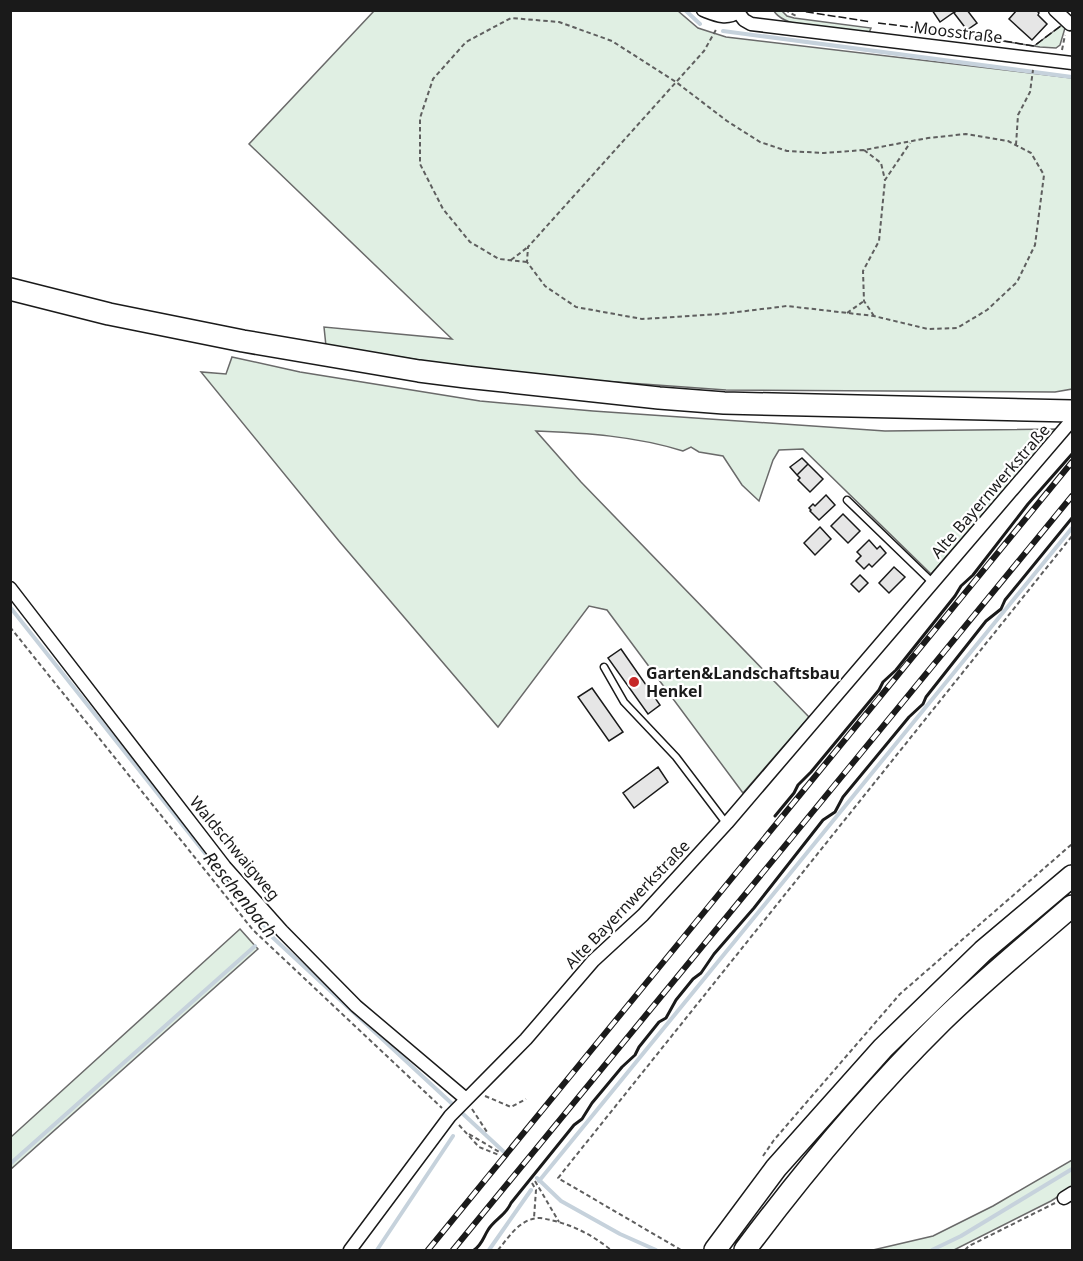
<svg xmlns="http://www.w3.org/2000/svg" width="1083" height="1261" viewBox="0 0 1083 1261" font-family="'Noto Sans',sans-serif">
<rect width="100%" height="100%" fill="#fff"/>
<path fill="#e0efe3" stroke="#6a6a6a" stroke-width="1.5" d="M374 11H678L698 28 726 37 1072 78V389L1055 392 726 390 601 381 479 369 326 346 324 327 452 339 249 144Z
M774 11H782L787 16 794 18 871 28 868 35C846 32 785 30 774 11Z
M1062 25 1065 28 1060 45 1056 48 1040 47 950 33 1034 46Z
M232 357 300 372 480 401 593 411 885 431 1058 429 931 574 803 449 779 450 773 460 759 501 742 485 723 456 699 452 691 447 683 451C635 436 586 433 536 431L581 482 809 717 743 793 607 610 589 606 498 727 339 541 201 372 226 374Z
M240 929 258 949 11 1169V1137Z
M1072 1160V1188L1051 1201 954 1250H873L933 1236 993 1206Z"/>
<g fill="none" stroke-linecap="round" stroke-linejoin="round">
<path stroke="#c6d2dc" stroke-width="4" d="M685 10 700 24
M723 31 1072 77
M10 607 269 934 503 1151
M10 1164 255 946
M537 1178 561 1201 620 1234 656 1250
M539 1181 1072 528
M377 1250 453 1136
M489 1250 531 1190
M932 1250 961 1236 1072 1169"/>
</g>
<path fill="#e6e6e6" stroke="#1a1a1a" stroke-width="1.5" d="M932 10H957L940 22Z
M957 10H967L977 23 967 30 954 13Z
M1017 10H1036L1039 13 1038 15 1047 24 1032 40 1009 19Z
M802 458 808 464 797 475 790 467Z
M808 464 823 479 810 492 798 480 800 478 797 475Z
M826 495 835 505 819 520 810 511 811 510 809 508 813 504 815 506Z
M843 514 860 531 848 543 831 526Z
M820 527 831 539 815 555 804 543Z
M869 540 877 549 880 546 886 553 872 567 869 564 864 569 856 561 861 556 857 552Z
M894 567 905 577 889 593 879 583Z
M860 575 868 583 859 592 851 584Z
M621 649 660 705 648 714 608 658Z
M592 688 623 732 609 741 578 697Z
M658 767 668 782 634 808 623 793Z"/>
<g fill="none" stroke-linecap="round" stroke-linejoin="round">
<defs>
<path id="lane" d="M847 500 933 583
M604 667 624 702 676 757 726 823"/>
<path id="street" d="M703 10C716 15 726 20 738 12L744 20 751 24 1072 63
M1055 10 1070 24 1072 23
M10 588 225 867 282 931 356 1006 466 1099
M1064 1198 1072 1193
M350 1250 450 1116 526 1039 593 961 643 915 727 823 1072 420"/>
<path id="highway" d="M10 289 109 314 243 341 419 371 466 377 659 398 724 403 1072 411
M715 1250 776 1168 883 1048 983 951 1072 876
M745 1250C805 1170 870 1092 942 1021 983 981 1028 944 1072 906"/>
</defs>
<use href="#lane" stroke="#1a1a1a" stroke-width="9"/>
<use href="#street" stroke="#1a1a1a" stroke-width="15"/>
<use href="#highway" stroke="#1a1a1a" stroke-width="24"/>
<path stroke="#5f5f5f" stroke-width="2" stroke-dasharray="4.5 3" stroke-linecap="butt" d="M785 10 796 16
M1062 50 1065 35
M1016 145 1018 115 1030 92 1033 70
M864 150 881 163 885 180
M511 260 528 247
M527 262 499 259 470 242 443 209 420 164V118L433 79 466 42 511 18 559 22 612 41 676 82 727 121 760 142 787 151 824 153 864 150 928 138 966 134 1008 141 1031 153 1044 175 1035 245 1017 282 987 310 957 328 928 329 874 316 787 306 721 314 642 319 576 307 545 286 527 262 528 247 704 51 717 28
M847 313 864 301
M874 316 864 301 863 271 879 241 885 180 910 143
M10 627 253 930 442 1108
M485 1096 511 1107 526 1099
M472 1109 487 1132
M459 1125 479 1147 499 1155
M469 1134 501 1153
M763 1156 774 1140 900 994 1072 844
M535 1181 559 1222
M532 1183 536 1190 534 1218
M498 1250C509 1237 520 1218 540 1218 567 1222 590 1233 611 1250
M681 1250 558 1178 1072 536
M965 1250 969 1246 1055 1203"/>
<use href="#lane" stroke="#fff" stroke-width="6"/>
<use href="#street" stroke="#fff" stroke-width="12"/>
<use href="#highway" stroke="#fff" stroke-width="21"/>
<defs>
<path id="rail" d="M428 1250 1072 462
M453 1250 1072 496"/>
</defs>
<use href="#rail" stroke="#1a1a1a" stroke-width="6"/>
<use href="#rail" stroke="#fff" stroke-width="4" stroke-dasharray="11" stroke-linecap="butt"/>
<path stroke="#1a1a1a" stroke-width="1.5" stroke-dasharray="8 3" stroke-linecap="butt" d="M795 10 871 22
M878 23 935 30
M950 32 1034 46 1062 25"/>
<path stroke="#1a1a1a" stroke-width="3" d="M775 816 794 793 798 785 811 772 879 690 883 682 896 670 955 596 961 586 973 575 1028 504 1072 454
M474 1250C482 1245 483 1238 488 1230 494 1220 506 1215 511 1203L574 1125 582 1119 592 1103 622 1067 635 1055 639 1047 659 1022 666 1018 676 1000 693 979 701 973 714 954 754 908 823 820 835 812 843 797 909 717 923 704 926 697 986 621 1001 609 1005 600 1072 518"/>
</g>
<circle fill="#c62828" stroke="#fff" stroke-width="2" cx="634" cy="682" r="6"/>
<g text-anchor="middle" stroke-width="4.5" stroke-linejoin="round" paint-order="stroke">
<g font-size="16" fill="#1a1a1a" stroke="#fff">
<text transform="translate(958 32) rotate(7)" y="6">Moosstraße</text>
<text transform="translate(990 491) rotate(-49)" y="6">Alte Bayernwerkstraße</text>
<text transform="translate(235 848) rotate(50)" y="6">Waldschwaigweg</text>
<text transform="translate(627 904) rotate(-46)" y="6">Alte Bayernwerkstraße</text>
</g>
<g font-size="16" font-weight="bold" fill="#1a1a1a" stroke="#fff" text-anchor="start">
<text x="646" y="679">Garten&amp;Landschaftsbau<tspan x="646" dy="18">Henkel</tspan></text>
</g>
<g font-size="18" font-style="italic" fill="#1a1a1a" stroke="#fff">
<text transform="translate(240 895) rotate(51)" y="6">Reschenbach</text>
</g>
</g>
<rect width="1083" height="1261" fill="none" stroke="#1a1a1a" stroke-width="24"/>
</svg>
